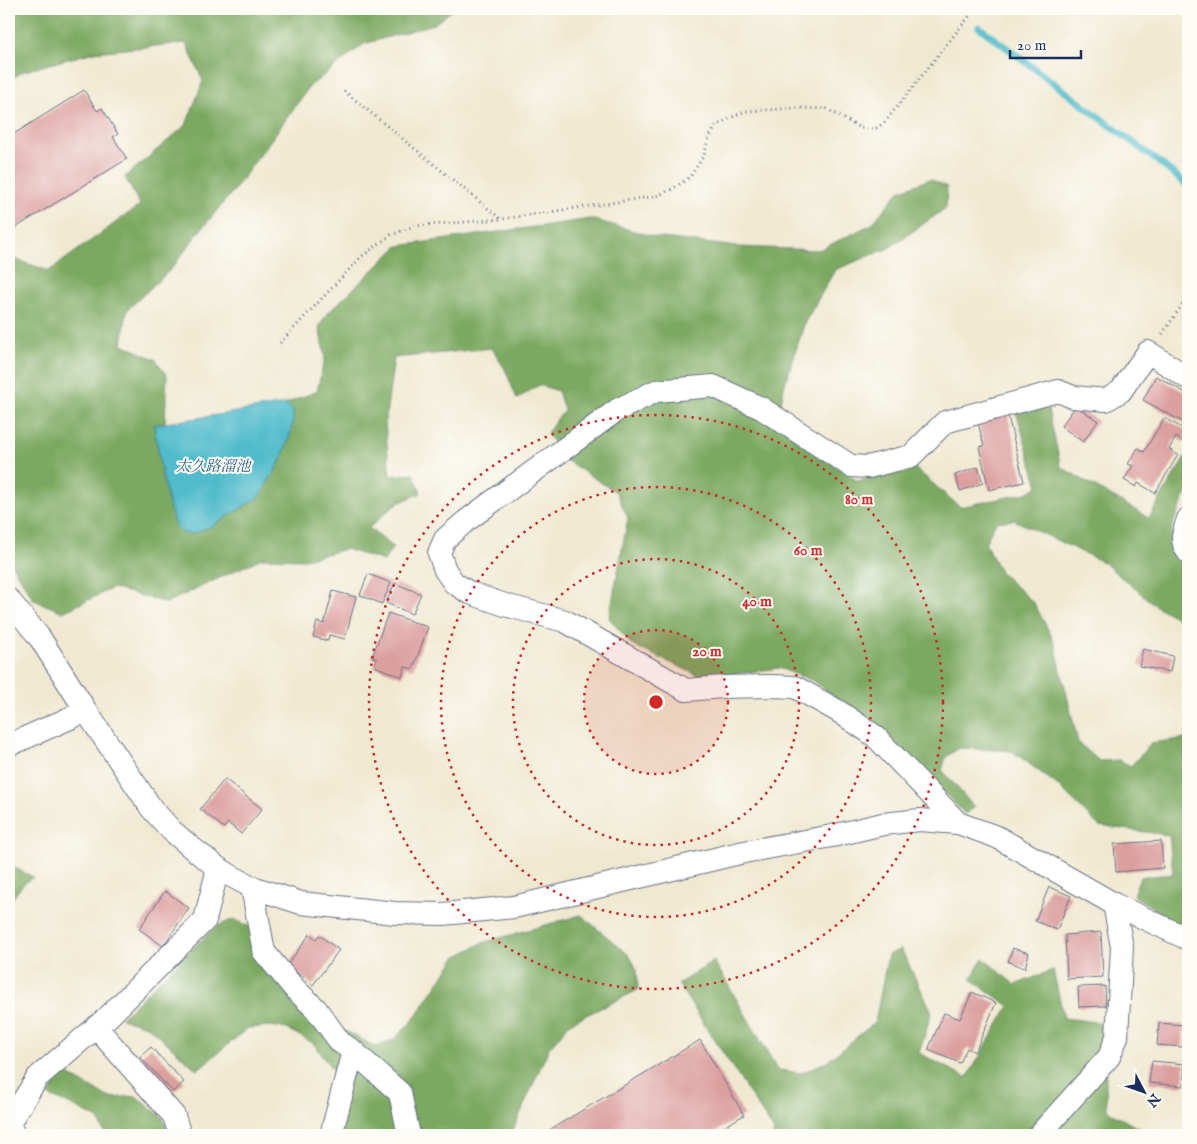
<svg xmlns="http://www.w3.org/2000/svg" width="1197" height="1144" viewBox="0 0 1197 1144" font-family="'IM FELL English','Noto Serif JP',serif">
<rect width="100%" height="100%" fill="#fdfcf7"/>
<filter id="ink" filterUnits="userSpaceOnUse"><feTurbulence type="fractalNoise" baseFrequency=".02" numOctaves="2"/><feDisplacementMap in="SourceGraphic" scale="10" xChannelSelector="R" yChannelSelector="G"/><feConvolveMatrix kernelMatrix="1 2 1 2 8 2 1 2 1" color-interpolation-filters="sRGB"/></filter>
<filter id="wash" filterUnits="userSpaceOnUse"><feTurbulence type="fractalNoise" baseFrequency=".0096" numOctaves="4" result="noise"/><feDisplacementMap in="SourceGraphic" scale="20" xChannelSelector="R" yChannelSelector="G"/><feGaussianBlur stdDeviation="1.12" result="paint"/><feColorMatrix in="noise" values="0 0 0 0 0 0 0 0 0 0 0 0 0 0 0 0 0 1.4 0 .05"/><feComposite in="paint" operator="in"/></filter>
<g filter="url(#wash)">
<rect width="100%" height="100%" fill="#f0e9d1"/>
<path fill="#7ba961" stroke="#4b6c60" d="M9 9H454L434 24 364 44 310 86 235 189 199 232 172 268 127 310 122 344 155 359 167 375 165 423 154 425 162 475 175 526 214 525 259 497 280 462 288 441 293 422V409L285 404 317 391 325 357 319 327 327 314 398 246 591 219 655 237 738 247 819 250 872 224 899 191 930 179 947 187 946 208 889 248 835 270 805 322 784 387 781 403 792 437 858 481 915 468 960 507 1027 493 1038 486 1015 408 1048 409 1061 467 1149 518 1188 452V488L1171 529 1188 578V614L1182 621 1156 606 1103 562 1014 520 996 522 985 543 1001 573 1034 603 1054 641 1078 742 1099 761 1119 760 1131 766 1151 743 1188 738V928L1177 924 1133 895 1140 877 1173 874 1169 835 1099 826 1056 784 1012 751 959 748 946 757 942 770 974 807 965 814 903 750 814 681 779 668 704 678 632 645 609 618 628 518 616 492 564 459 547 433 564 410 558 391 539 385 517 399 505 369 492 348 394 358 385 422 390 476 414 474 421 493 394 505 369 528 393 547 384 561 346 549 305 559 262 558 166 603 113 588 63 612 34 600 12 565 9 458V257L49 271 140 205 125 177 186 125 203 81 186 43 94 52 24 71 9 80Z
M9 865 33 877 23 884 9 904Z
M581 915 630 956 637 970 638 990 570 1023 549 1048 511 1135H334L328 1123 333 1070 313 1043 287 1029 271 1026 248 1028 197 1070 149 1027 121 1018 215 927 234 919 254 929 297 1006 376 1047 395 1039 414 1019 456 957 482 943Z
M901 949 932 1012 919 1053 967 1078 1009 1006 971 979 983 958 1015 985 1053 970 1064 1018 1104 1023 1107 1110 1148 1134 1158 1135H970L947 1129 942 1135H773L774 1131 678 984 714 961 778 1070 801 1073 828 1061 875 1022 888 955Z
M61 1071 110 1098 136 1096 162 1117 170 1135H106L98 1119 67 1103 49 1096Z"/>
<path fill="#50bbcb" stroke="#367594" d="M285 404 293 409V422L288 441 280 462 259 497 214 525 192 534 182 533 175 526 168 501 162 475 154 425Z"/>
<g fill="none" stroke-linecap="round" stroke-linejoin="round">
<path stroke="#50bbcb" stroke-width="7" d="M979 27 1159 162 1188 186"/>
</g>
<g id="blocks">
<path fill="#db9f9e" d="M84 90 97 111 102 108 118 134 113 137 127 159 15 228 9 217V137Z
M1156 376 1188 394V425L1143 400Z
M1076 406 1098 421 1083 442 1061 426Z
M1007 412 1024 482 989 490 979 447 984 446 977 419Z
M1164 418 1188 431V433L1183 442 1176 437 1169 449 1178 455 1155 493 1138 483 1136 487 1124 480 1133 466 1128 464 1138 448 1144 452Z
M978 467 983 483 960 491 955 475Z
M368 574 391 583 382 604 360 595Z
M395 583 421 594 412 614 386 603Z
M333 591 356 597 345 639 329 635 328 641 313 637 317 622 324 624Z
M388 613 428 627 413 669 405 667 402 677 374 666 377 659 372 657Z
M1143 649 1173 656 1170 672 1139 666Z
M225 779 262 809 241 834 228 823 224 828 200 809Z
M1161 841 1163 868 1116 872 1114 844Z
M1049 887 1071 896 1057 930 1035 921Z
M165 891 189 908 163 946 139 929Z
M1101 932 1103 977 1067 979 1065 935Z
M310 934 316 939 319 935 339 950 313 985 287 965Z
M1013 948 1029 953 1025 968 1008 962Z
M1105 986 1106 1006 1079 1007 1078 987Z
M972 992 996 1003 975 1052 967 1048 960 1063 928 1050 944 1013 960 1019Z
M1159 1023 1184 1025 1183 1047 1157 1045Z
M700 1040 744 1115 710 1135H541Z
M151 1047 184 1082 173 1092 140 1057Z
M1152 1061 1185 1064 1183 1086 1149 1083Z"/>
</g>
</g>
<g filter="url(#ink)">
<use href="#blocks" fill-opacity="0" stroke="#667086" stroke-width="1"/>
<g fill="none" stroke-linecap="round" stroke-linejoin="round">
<defs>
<path id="minor" d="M1188 519C1184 532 1179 539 1188 552
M9 600 40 638 86 711 152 809 171 830 192 848 218 868 233 877 252 887 301 903 395 913 443 914 514 907 744 852 832 836 883 824 920 820 958 823 997 837 1114 904 1188 939
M9 745 86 711
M958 823 875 736 838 711 795 687 772 686 723 687 686 690 565 621 505 605 470 593 454 583 445 570 439 553 445 539 466 521 617 410 656 391 713 386 761 408 851 466 868 467 911 456 945 422 1058 391 1073 397 1106 400 1121 391 1131 376 1148 352 1188 378
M252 887 264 952 294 988 316 1009 340 1042 353 1051 400 1093 409 1135
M96 1027 174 1116 180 1135
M14 1135 9 1123 38 1077 108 1017 205 920 218 868
M331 1135 353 1051
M1039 1135 1109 1057 1117 1037 1122 947 1114 904"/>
</defs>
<use href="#minor" stroke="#667086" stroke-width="24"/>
<path stroke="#667086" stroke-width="3" stroke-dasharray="1 4" stroke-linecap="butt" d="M344 91 501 219
M1162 334 1188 297
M280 343 361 257 391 235 414 226 502 219 657 196 674 188 690 177 704 155 708 140 716 126 730 118 746 111 799 108 827 109 860 128 875 129 884 123 975 9"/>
<use href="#minor" stroke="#fff" stroke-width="22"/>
</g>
</g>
<circle cx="656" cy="702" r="72" fill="#d62828" fill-opacity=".12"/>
<g fill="none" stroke="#d62828" stroke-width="2.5" stroke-dasharray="2.5 5">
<circle cx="656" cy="702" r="72"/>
<circle cx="656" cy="702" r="143"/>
<circle cx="656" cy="702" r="215"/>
<circle cx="656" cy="702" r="287"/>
</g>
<g text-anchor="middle" stroke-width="4" stroke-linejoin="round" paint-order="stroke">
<g font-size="15" font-style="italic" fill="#2e6084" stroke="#fdfcf7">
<text x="213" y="471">太久路溜池</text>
</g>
</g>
<circle cx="656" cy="702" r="8" fill="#d62828" stroke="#fdfcf7" stroke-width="2.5"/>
<g font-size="15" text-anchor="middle" font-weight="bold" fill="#d62828" stroke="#fdfcf7" stroke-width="4" stroke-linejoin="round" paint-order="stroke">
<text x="859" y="504">80 m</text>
<text x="808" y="555">60 m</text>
<text x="757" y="606">40 m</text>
<text x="707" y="656">20 m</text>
</g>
<rect width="1197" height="1144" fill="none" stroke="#fdfcf7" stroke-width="30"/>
<g transform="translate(1144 1092) rotate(131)" stroke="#fdfcf7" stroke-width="4" paint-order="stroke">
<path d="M0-4L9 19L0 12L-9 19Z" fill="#1b2f5e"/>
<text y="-8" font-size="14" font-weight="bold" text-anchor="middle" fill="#1b2f5e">N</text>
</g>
<path d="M1010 50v8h71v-8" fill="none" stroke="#1b2f5e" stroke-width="2.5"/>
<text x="1017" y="50" font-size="15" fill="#1b2f5e" stroke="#fdfcf7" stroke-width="4" paint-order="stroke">20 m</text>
</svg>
